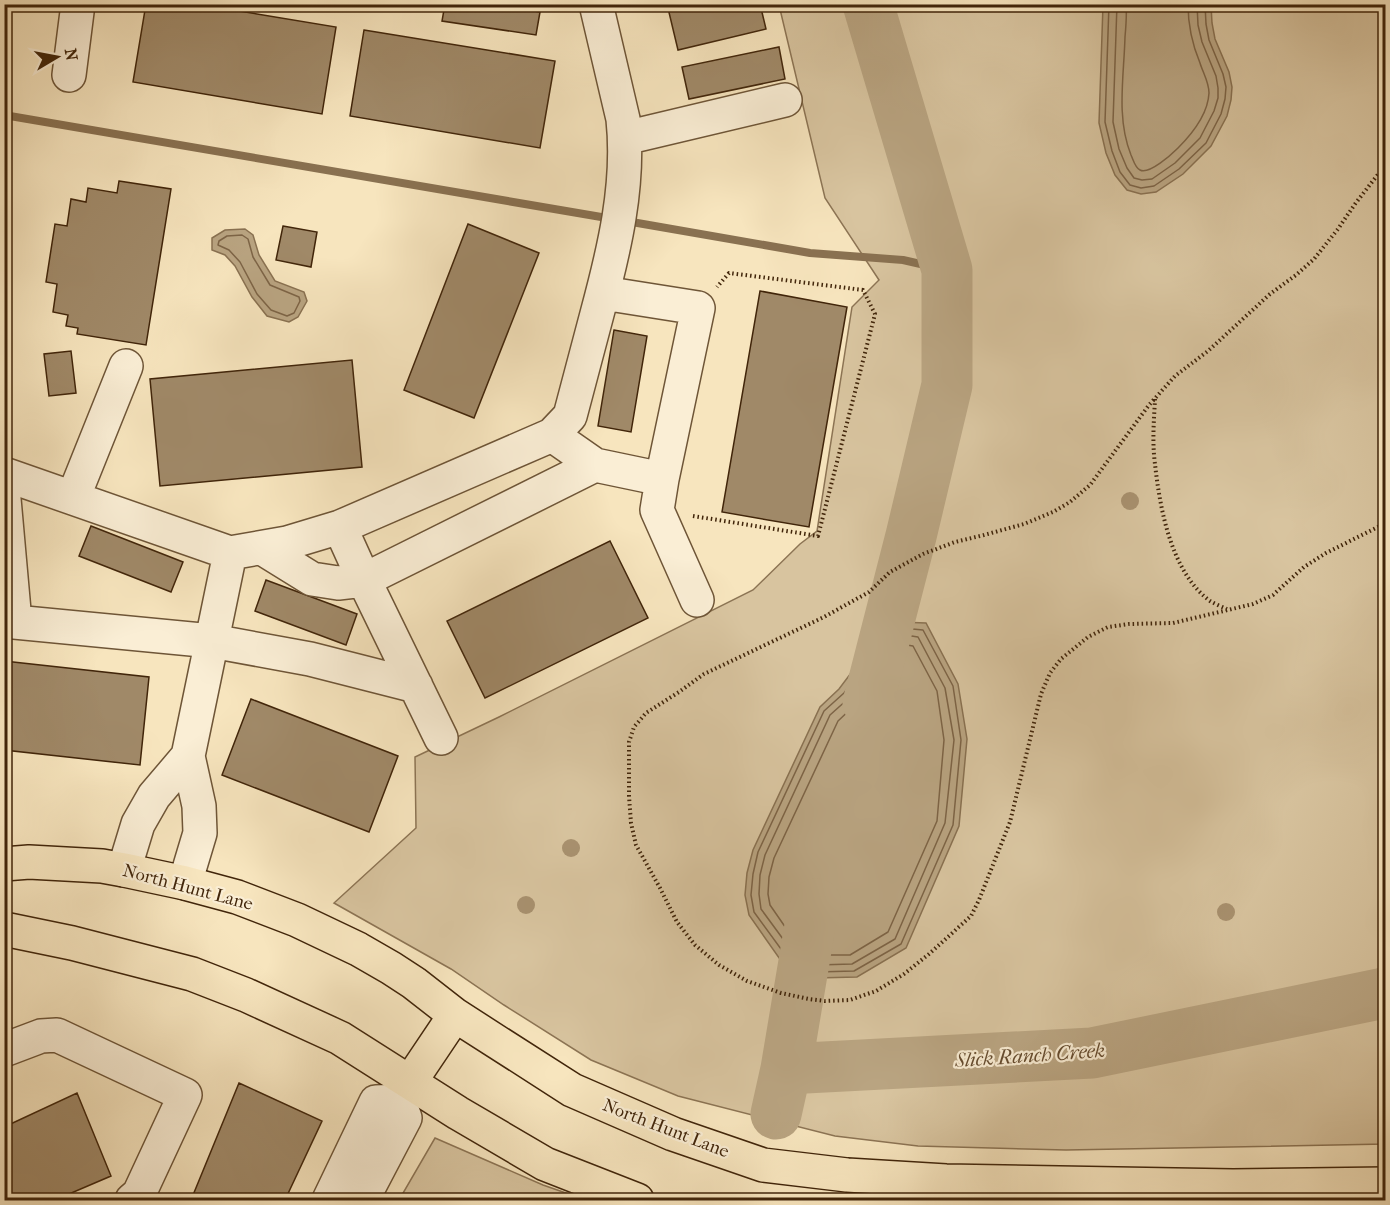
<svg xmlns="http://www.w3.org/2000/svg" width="1390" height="1205" viewBox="0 0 1390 1205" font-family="'IM FELL French Canon',serif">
<rect width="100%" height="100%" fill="#f7e5be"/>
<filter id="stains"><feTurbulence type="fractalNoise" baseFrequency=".00333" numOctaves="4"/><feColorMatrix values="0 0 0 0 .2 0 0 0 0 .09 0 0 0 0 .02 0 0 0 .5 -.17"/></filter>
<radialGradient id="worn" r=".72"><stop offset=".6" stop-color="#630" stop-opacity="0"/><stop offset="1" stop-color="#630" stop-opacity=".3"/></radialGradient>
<path fill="#d8c49f" stroke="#8c7454" stroke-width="1.5" d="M779 5H1385V1144L1066 1150 918 1146 835 1136 678 1096 591 1060 504 1005 451 969 334 903 416 828 415 757 499 717 753 590 800 544 817 531 852 307 879 280 825 198Z
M435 1138 543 1185 586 1200H399Z"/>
<path fill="#b9a481" stroke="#897151" stroke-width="1.5" d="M1103 5H1211L1212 23 1215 39 1229 72 1232 87 1231 100 1227 116 1211 146 1183 174 1156 192 1141 194 1127 190 1115 175 1106 153 1099 123Z
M245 229 253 235 259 255 275 281 304 292 307 301 298 317 289 322 267 316 252 297 235 266 225 255 212 250V238L225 230Z
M898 622 926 623 958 684 967 739 959 826 906 948 857 977 815 978 784 965 749 915 745 895 747 873 753 850 820 707 839 689 863 657Z"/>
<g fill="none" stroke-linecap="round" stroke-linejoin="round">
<path stroke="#7d6446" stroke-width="1.5" d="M1109 4 1105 122 1112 151 1120 172 1130 185 1141 188 1154 186 1179 169 1206 143 1221 114 1225 99 1226 87 1223 74 1209 40 1206 24 1205 4
M1117 4 1113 122 1119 149 1127 168 1134 178 1142 180 1152 179 1175 163 1200 138 1214 111 1218 98V88L1216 76 1202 42 1198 25 1197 4
M1126 4C1127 15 1126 26 1125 37 1124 76 1116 118 1131 155 1133 159 1135 168 1140 170 1149 175 1172 154 1178 148 1192 134 1208 114 1209 93 1209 82 1203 73 1200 63 1192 44 1188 25 1188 4
M242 235 248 239 253 257 270 285 299 297 300 301 294 313 287 316 271 310 257 294 240 262 229 250 218 245 219 241 227 236Z
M902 628 923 630 953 686 961 740 953 825 901 944 854 971 816 972 789 960 754 912 751 895 753 874 758 852 824 711 844 693 868 661Z
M905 635 918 637 945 688 954 740 945 823 895 939 852 964 817 965 794 954 761 909 759 894 760 875 765 855 830 715 849 698 874 665Z
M907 645 913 646 937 691 944 740 937 821 888 932 850 955H819L799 947 770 905 768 894 769 877 774 858 838 721 856 704 880 672Z"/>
<path stroke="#897151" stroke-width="8" d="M4 115 613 219
M626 221 810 253 903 260 947 270"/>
<path stroke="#b9a481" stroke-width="51" d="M868 4 947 270V385L911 536 868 703
M786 1069 810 926 816 904
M776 1114 786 1069 1092 1053 1384 993 1386 992"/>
</g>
<path fill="#a08968" stroke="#41250a" stroke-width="1.5" d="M146 4H197L336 27 322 114 133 82Z
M445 4H494L540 12 536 35 442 21Z
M667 4H760L766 29 678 50Z
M364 30 555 61 540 148 350 116Z
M779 47 785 79 689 99 682 67Z
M119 181 171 189 146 345 77 334 78 328 66 326 68 315 53 312 57 284 46 282 55 224 67 226 71 199 86 202 88 188 117 193Z
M468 224 539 253 474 418 404 390Z
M283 226 317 232 311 267 276 260Z
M760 291 847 307 809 527 722 512Z
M614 330 647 336 631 432 598 426Z
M71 351 76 393 49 396 44 354Z
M352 360 362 467 160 486 150 379Z
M91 526 183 562 171 592 79 556Z
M610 541 648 618 485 698 447 621Z
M266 580 357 614 346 645 255 611Z
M4 661 149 677 140 765 4 750Z
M251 699 398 756 369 832 222 775Z
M239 1083 322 1121 285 1200H191Z
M77 1093 111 1176 55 1200H4V1127Z"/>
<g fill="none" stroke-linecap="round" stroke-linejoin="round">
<defs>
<path id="minor" d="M69 75 78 4
M625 138 785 100
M552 435 595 465 662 479 698 308 603 293
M4 474 230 553 287 543 340 527 552 435 570 416C579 382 588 348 597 314 614 251 630 185 623 119L596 4
M662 479 657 510 697 600
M73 498 126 366
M4 499 15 622
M340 527 364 580 441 738
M262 548 312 579 338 583 364 580 595 465
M4 621 212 641 310 659 416 686
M124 870 138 824 154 796 188 756
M185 883 200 833 199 806 188 756 230 553
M4 1050 41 1036 57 1035 185 1095 139 1194 132 1200
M329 1200 376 1102 399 1101
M362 1200 405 1118 399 1101 410 1082"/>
<path id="major" d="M4 864 29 862 102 866 124 870 185 883 237 897 297 920 358 949 391 968 414 983 455 1015 572 1090 673 1134 763 1165 847 1175 946 1181 1233 1186 1386 1184
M4 929 72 943 192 974 246 995 340 1038 458 1113 545 1164 637 1200
M410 1082 455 1015"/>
</defs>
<use href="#minor" stroke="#6e5537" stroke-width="36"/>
<use href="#major" stroke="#41250a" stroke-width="36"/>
<path stroke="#41250a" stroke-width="4" stroke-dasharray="1.5 3" stroke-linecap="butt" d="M1386 164 1355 204 1338 229 1314 259 1296 275 1270 294 1208 351 1175 376 1149 405 1090 485 1070 502 1053 512 1024 524 984 535 955 542 923 554 890 572 869 592 824 617 704 674 679 692 646 713 634 727 629 742V796L631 823 636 845 660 888 677 922 695 945 719 965 747 981 781 993 809 999 825 1001 850 1000 876 991 904 974 929 954 971 916 979 900 1010 822 1041 694 1050 673 1061 659 1088 637 1108 627 1129 624 1173 623 1253 604 1273 595 1304 567 1326 553 1386 523
M1155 399C1154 420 1152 442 1155 464 1160 509 1171 572 1210 601 1215 604 1222 607 1227 609
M693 516 818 536 875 314 863 290 729 273 717 287"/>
<use href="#minor" stroke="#faeed5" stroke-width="33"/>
<use href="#major" stroke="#f7e5be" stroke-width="33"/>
</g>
<g fill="#a8916f">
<circle cx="1130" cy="501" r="9"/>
<circle cx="571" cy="848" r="9"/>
<circle cx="526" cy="905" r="9"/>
<circle cx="1226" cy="912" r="9"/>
</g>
<g text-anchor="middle" stroke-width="4.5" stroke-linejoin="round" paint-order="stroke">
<g font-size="18" fill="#41250a" stroke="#faeed5">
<text transform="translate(188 887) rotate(15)" y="6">North Hunt Lane</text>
<text transform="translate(666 1128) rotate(21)" y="6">North Hunt Lane</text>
</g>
<g font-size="20" font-style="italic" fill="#654b2e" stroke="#faeed5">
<text transform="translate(1030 1055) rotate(-4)" y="7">Slick Ranch Creek</text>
</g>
</g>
<rect width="1390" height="1205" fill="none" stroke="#f7e5be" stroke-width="24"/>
<rect x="6" y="6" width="1378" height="1193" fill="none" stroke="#41250a" stroke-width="3"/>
<rect x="12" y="12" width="1366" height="1181" fill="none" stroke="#41250a" stroke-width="1.5"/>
<g transform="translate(57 57) rotate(80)" stroke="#faeed5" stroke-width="4.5" paint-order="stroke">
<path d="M0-4.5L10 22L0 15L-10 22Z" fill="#41250a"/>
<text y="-9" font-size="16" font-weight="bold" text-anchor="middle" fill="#41250a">N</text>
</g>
<rect width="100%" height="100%" filter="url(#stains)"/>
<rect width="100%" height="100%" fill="url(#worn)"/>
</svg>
